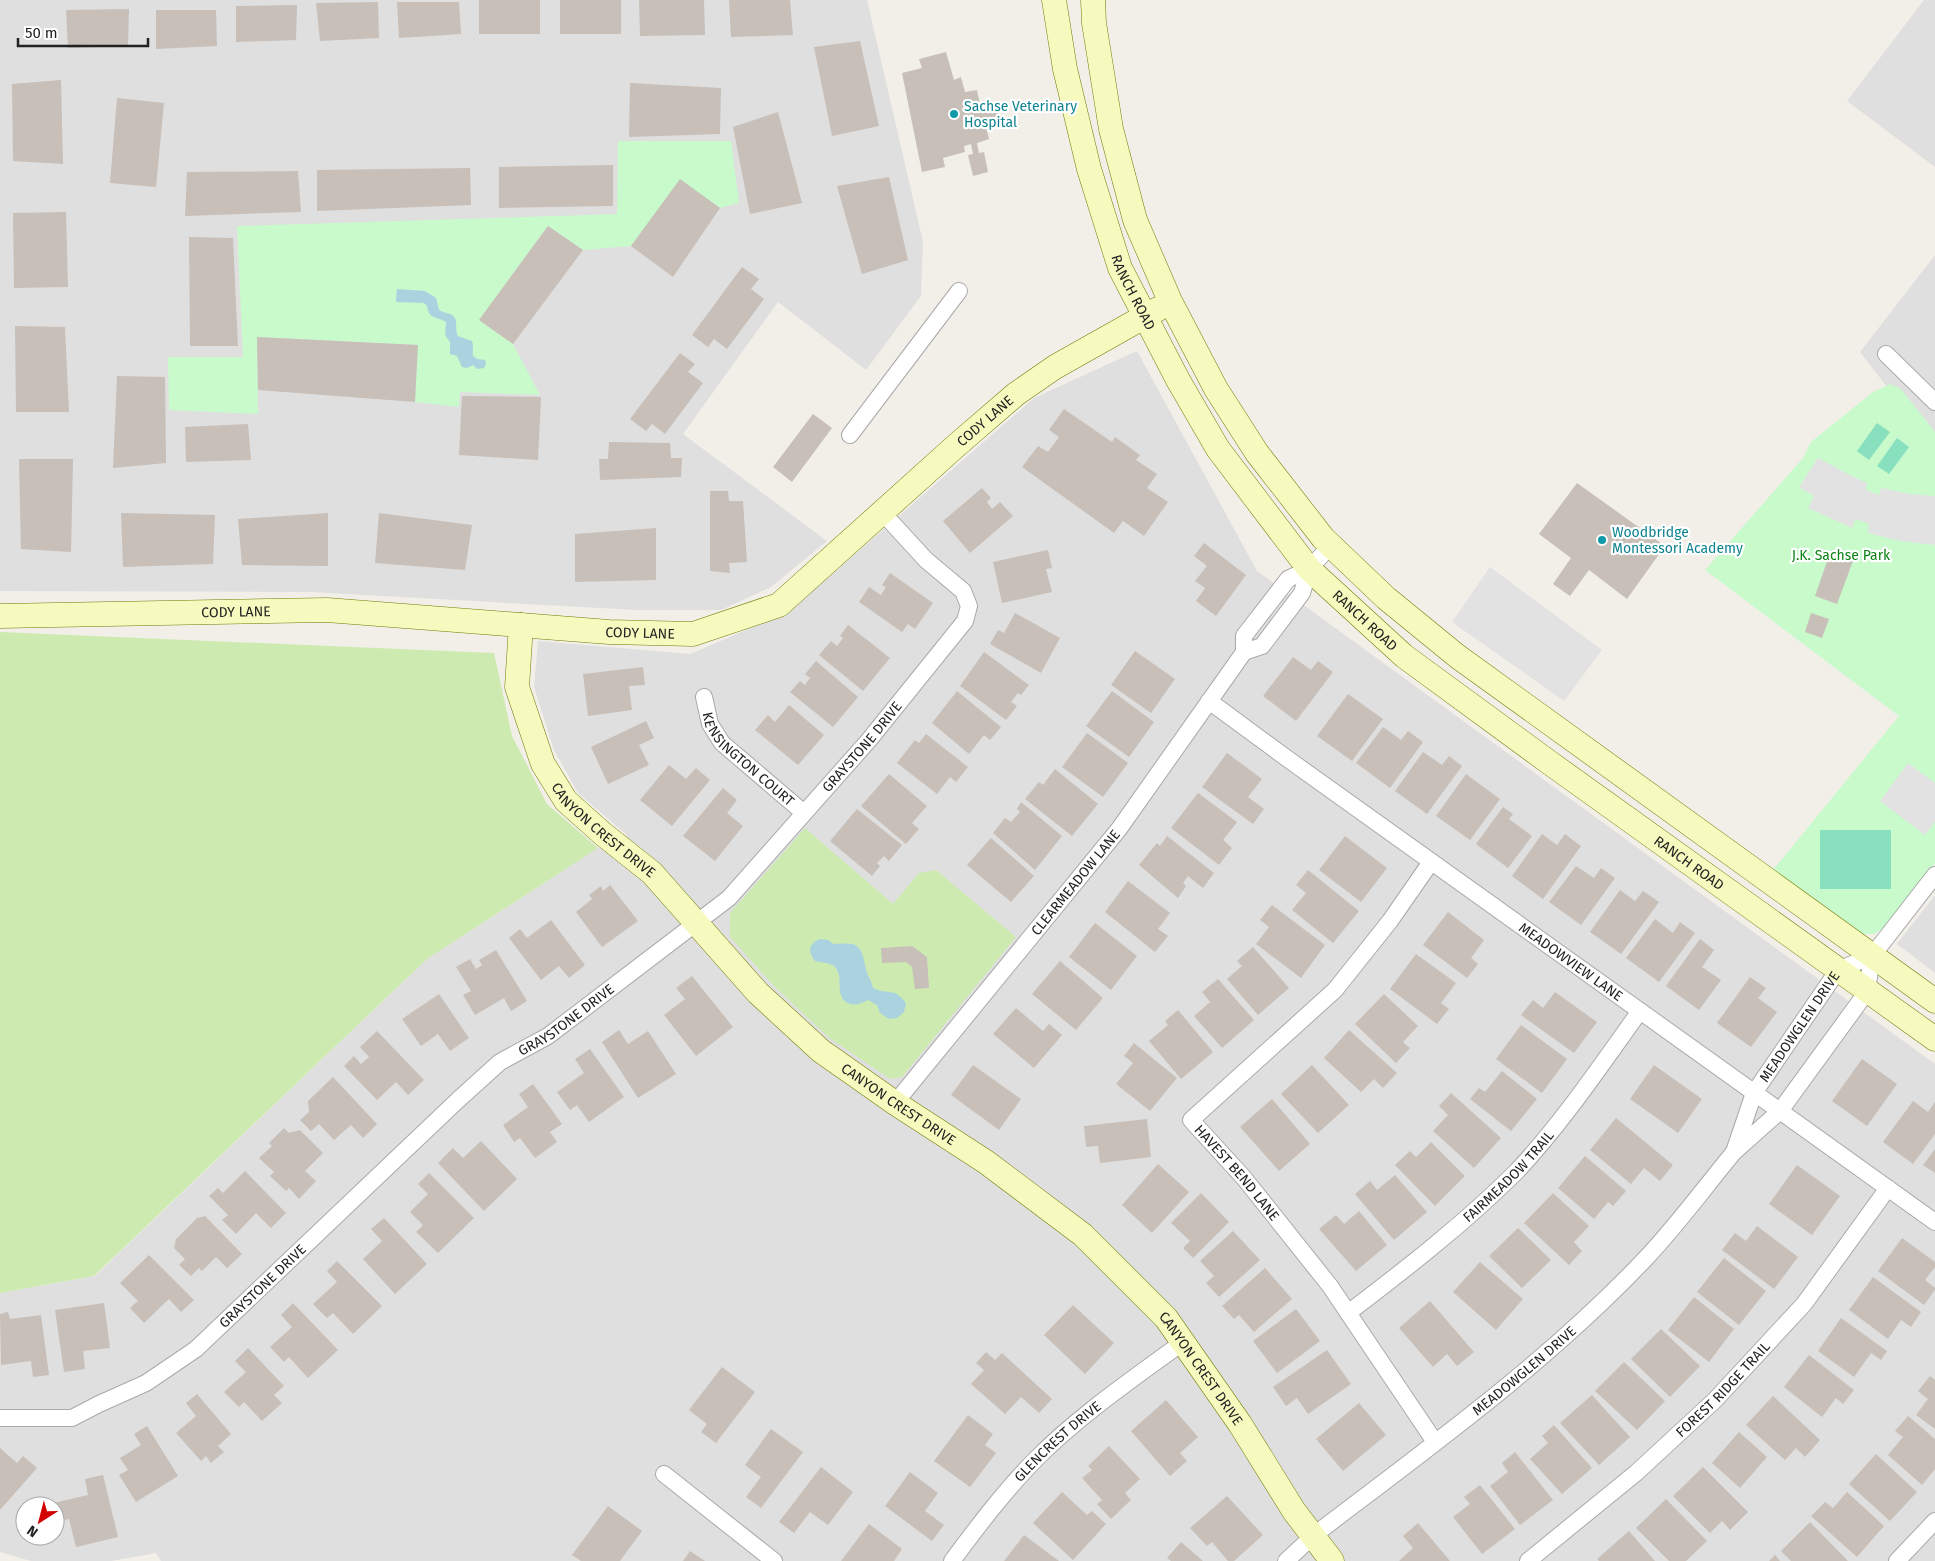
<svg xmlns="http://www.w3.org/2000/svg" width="1935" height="1561" viewBox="0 0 1935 1561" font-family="'Fira Sans',sans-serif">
<rect width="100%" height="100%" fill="#f2efe9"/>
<path fill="#e0dfdf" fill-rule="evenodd" d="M0 0H867L923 242 921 296 866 370 778 302 683 434 827 541 771 587 721 610H637L311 592 0 591Z
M1924 0H1935V167L1847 101Z
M1935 255V449L1860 352Z
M1137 351 1257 571 1935 1064V1561H161L156 1553 111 1561H31L0 1552V1293L95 1276 427 959 598 848 627 835 578 793 554 750 534 687 538 641 690 654 790 611 1034 398ZM25 1506H55V1536H25Z
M1935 895V973L1897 944Z"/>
<path fill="#cdebb0" d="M0 632 494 653 512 736 547 804 598 848 427 959 94 1276 0 1293Z
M805 828 893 904 919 873 936 870 1016 937 902 1077 890 1079 828 1037 773 985 730 937V913Z"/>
<path fill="#c8facc" d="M618 141H731L739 203 720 208 680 180 631 246 583 250 548 226 479 320 513 344 540 395 460 392 459 407 415 402 417 345 257 337 258 414 169 410 168 357H243L237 226 617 214Z
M1890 384 1901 389 1935 432V863L1882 929 1874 934H1861L1773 870 1899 716 1705 570 1803 458 1811 442 1873 392Z"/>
<path fill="#88e0be" d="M1877 423 1890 432 1869 460 1857 451Z
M1897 438 1909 447 1889 474 1877 466Z
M1820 830H1891V889H1820Z"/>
<path fill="#e2e2e2" d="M1818 458 1848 474 1867 483 1866 490 1879 495 1881 488 1910 494 1935 496V545L1900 541 1868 533 1869 524 1855 519 1852 528 1808 508 1814 496 1799 487Z
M1490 567 1602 650 1564 701 1452 622Z
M1908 763 1935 783V822L1925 835 1880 801Z"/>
<path fill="#aad3df" d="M397 289 425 291 436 298 439 310C443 313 446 312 450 314 460 318 454 329 458 336L472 341C474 347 472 350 473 356L477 359 485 360 486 364 484 368 477 369 473 365 467 368 462 367 457 356 450 354V342L445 335 446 322C437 316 429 320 427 306L424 303 396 302Z
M821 939 828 940 834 944C859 942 861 944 866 969 867 975 872 981 873 988 890 996 893 986 906 1003L904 1012 897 1018 889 1019 880 1013 877 1005 868 1000C860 1004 854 1007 846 1002 834 993 845 976 834 966 828 962 822 963 815 961 807 952 809 942 821 939Z"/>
<path fill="#c7bfb8" d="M479 0H540V34H479Z
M560 0H621V34H560Z
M639 0H704L705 35 640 36Z
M729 0H790L793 35 731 37Z
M378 2 379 38 320 41 316 3Z
M397 2H459L461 34 399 38Z
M297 5 296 40 236 42V6Z
M129 9 128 46 68 48 66 10Z
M156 10H216L217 46 156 49Z
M860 41 879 126 832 136 814 47Z
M946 52 954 80 961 77 965 92 977 90 981 109 996 106 999 119 985 123 989 139 977 143 979 153 984 152 988 172 973 176 968 155 973 154 971 144 964 146 965 152 943 158 945 167 922 172 902 73 922 68 919 59Z
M61 80 63 164 13 161 12 84Z
M630 83 721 88 720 134 629 137Z
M117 98 164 103 156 187 110 183Z
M778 112 802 203 750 214 733 127Z
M613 165V206L499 208V167Z
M470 168 471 205 317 211V170Z
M298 171 301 212 185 216 187 172Z
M889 177 908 260 862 274 837 186Z
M680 179 720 208 673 277 631 246Z
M66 212 68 287 14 288 13 213Z
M548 226 583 250 513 344 479 320Z
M189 237 233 238 238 346H190Z
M742 267 759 279 751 289 764 299 727 349 714 339 708 347 692 335Z
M15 326 65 327 69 412H16Z
M257 337 418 345 415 402 258 390Z
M680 353 695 364 688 372 703 383 665 434 652 424 646 431 630 419Z
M117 376 165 377 166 463 113 468Z
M462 396 541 397 538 460 459 455Z
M1064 409 1112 442 1115 437 1140 455 1136 460 1157 474 1147 488 1168 502 1144 536 1123 521 1114 533 1022 467 1038 446 1048 452 1059 437 1049 430Z
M813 414 832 428 792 482 773 467Z
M248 424 251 460 186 462 185 427Z
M609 442 670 443 671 458H682L681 477 600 480 599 459H608Z
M19 459H73L71 552 21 549Z
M1577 483 1665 546 1627 599 1589 570 1570 596 1553 584 1571 558 1539 534Z
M982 488 991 498 987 502 992 509 1000 502 1013 516 970 553 943 521Z
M710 491H728L729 501H743L747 562 729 563 730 573 710 571Z
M121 513 215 515 213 564 123 567Z
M328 513V566L242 565 238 519Z
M379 513 472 525 465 570 375 563Z
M656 528V580L575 582V534Z
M1204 543 1246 575 1216 616 1196 601 1205 588 1195 581 1207 566 1194 556Z
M1048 550 1052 568 1046 569 1052 592 1002 603 993 562Z
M1831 550 1854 558 1837 604 1815 596Z
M890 573 933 603 915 629 908 624 902 632 859 602 869 587 881 595 886 587 882 585Z
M1015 613 1060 638 1041 673 990 644 998 630 1004 633Z
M1811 613 1829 619 1822 638 1805 632Z
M848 625 890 658 863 691 819 655 831 641 837 646 843 638 840 636Z
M1135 651 1175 679 1151 713 1111 685Z
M984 652 1029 685 1021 695 1018 693 1011 702 1017 706 1006 720 960 686Z
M1293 657 1311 670 1318 661 1333 672 1296 721 1263 696Z
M816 661 858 697 833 727 790 692 800 681 805 685 810 678 805 674Z
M643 667 645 685 629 686 632 710 588 716 583 674Z
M957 691 1001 727 990 740 984 735 969 754 932 723Z
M1112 691 1154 722 1129 757 1086 726Z
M1348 694 1383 719 1352 761 1317 736Z
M789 705 824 735 798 765 755 730 768 715 775 722Z
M646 721 654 738 639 745 649 765 608 784 591 747Z
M1383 727 1401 740 1408 731 1423 742 1390 788 1356 763Z
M1087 733 1128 763 1103 797 1062 767Z
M926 734 968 767 956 782 950 777 937 794 897 763 915 740 919 743Z
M1423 752 1442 765 1449 756 1462 766 1427 814 1395 791Z
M1227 753 1262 779 1248 797 1264 809 1253 824 1202 787Z
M669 765 686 779 696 768 710 780 672 826 640 800Z
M1055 769 1098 804 1072 836 1025 799 1039 782 1043 785Z
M889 774 927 806 912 823 919 829 906 844 861 806Z
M1466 774 1500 799 1470 840 1436 816Z
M723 788 737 800 727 813 743 826 715 861 683 836Z
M1198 793 1237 822 1223 840 1232 848 1219 865 1171 828Z
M1021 802 1062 836 1035 870 993 833 1005 818 1011 822 1020 812 1017 809Z
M1503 807 1513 814 1509 819 1532 836 1508 868 1476 844Z
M857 809 902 845 889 861 884 856 877 863 880 866 872 876 830 841Z
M1542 834 1557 845 1565 834 1581 846 1543 899 1512 876Z
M1167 836 1214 873 1203 888 1188 876 1183 883 1186 886 1178 898 1139 865 1157 843 1160 846Z
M1345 836 1387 868 1361 902 1319 870Z
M991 838 1034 876 1011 902 967 865Z
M1576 866 1594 878 1601 868 1615 878 1581 925 1549 902Z
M1308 870 1359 911 1333 943 1292 910 1306 893 1296 885Z
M1128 881 1170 913 1158 929 1168 936 1155 952 1105 912Z
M610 885 638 921 602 947 576 912 592 899 589 895 601 886 603 891Z
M1620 890 1635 901 1643 891 1659 902 1621 954 1590 932Z
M1272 905 1325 945 1301 978 1256 944 1269 927 1260 920Z
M1448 912 1484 940 1471 958 1478 964 1467 978 1423 945Z
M1655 919 1673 933 1680 922 1695 933 1659 982 1626 958Z
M551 920 585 965 569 978 559 966 541 980 509 938 520 929 527 938Z
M1095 923 1137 956 1111 990 1069 957Z
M1700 939 1714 950 1702 967 1721 980 1699 1010 1666 986Z
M912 946 927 957 929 988 915 989 912 967 906 962 882 963 881 948Z
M1253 947 1289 988 1258 1015 1227 979 1242 966 1237 961Z
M496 950 527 1001 511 1011 504 998 475 1015 463 995 471 991 456 967 470 959 476 969 482 965 479 960Z
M1416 954 1456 983 1441 1003 1449 1009 1437 1024 1390 989Z
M1060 961 1103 998 1076 1030 1032 994Z
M692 976 733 1027 696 1056 664 1015 685 999 676 988Z
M1750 977 1766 988 1758 998 1777 1012 1751 1047 1717 1023Z
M1218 979 1254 1020 1222 1048 1194 1016 1210 1002 1202 992Z
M1555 992 1597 1022 1574 1053 1521 1015 1533 1000 1543 1008Z
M439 994 469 1038 450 1051 438 1034 421 1046 402 1019Z
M1384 994 1418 1026 1403 1042 1410 1048 1396 1063 1355 1024Z
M1016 1008 1043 1031 1049 1024 1062 1035 1034 1068 993 1034Z
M1178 1010 1213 1052 1181 1079 1149 1041 1168 1025 1165 1021Z
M1521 1025 1567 1059 1542 1093 1496 1059Z
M619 1030 628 1044 648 1031 676 1074 638 1098 602 1042Z
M1349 1030 1397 1073 1383 1088 1374 1079 1361 1092 1324 1058Z
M377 1031 424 1080 408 1095 396 1082 377 1100 344 1066 354 1056 361 1064 369 1057 360 1047Z
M1134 1043 1177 1078 1150 1111 1116 1084 1133 1063 1124 1056Z
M590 1049 624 1097 589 1122 577 1105 570 1110 557 1092 584 1073 575 1059Z
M1862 1059 1897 1084 1867 1126 1832 1101Z
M973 1065 1021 1099 999 1130 951 1095Z
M1312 1065 1349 1105 1318 1133 1281 1094Z
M1654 1065 1702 1099 1678 1133 1630 1099Z
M1502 1071 1537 1099 1511 1131 1470 1099 1479 1088 1485 1092Z
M333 1077 377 1124 363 1138 351 1125 334 1140 319 1124 311 1131 300 1120 309 1112 308 1101Z
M533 1084 562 1124 550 1132 557 1142 535 1158 520 1138 514 1142 503 1125 528 1107 519 1094Z
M1451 1093 1501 1138 1474 1168 1433 1131 1448 1115 1439 1106Z
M1272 1099 1310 1144 1279 1171 1240 1127Z
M1913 1101 1928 1112 1935 1102V1134L1913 1164 1883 1142Z
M1616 1118 1673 1165 1660 1181 1644 1168 1631 1184 1590 1150Z
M1147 1119 1151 1157 1100 1163 1098 1146 1086 1147 1084 1126Z
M284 1128 289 1133 300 1130 323 1153 305 1171 316 1181 299 1199 289 1188 286 1191 270 1176 274 1172 259 1158 272 1146 269 1143Z
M481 1141 517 1179 484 1211 438 1163 453 1148 463 1158Z
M1431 1142 1465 1176 1435 1206 1395 1165 1410 1151 1416 1157Z
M1935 1149V1173L1923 1165Z
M1585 1156 1626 1191 1613 1206 1608 1202 1594 1219 1558 1188Z
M1158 1164 1189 1192 1152 1233 1122 1205Z
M1797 1165 1840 1196 1812 1235 1769 1204Z
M245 1171 286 1213 271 1228 256 1213 236 1234 222 1220 228 1215 209 1196 218 1188 223 1193Z
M429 1173 474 1218 438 1253 416 1232 423 1225 410 1212 428 1194 418 1184Z
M1395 1175 1427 1212 1394 1240 1355 1194 1370 1181 1377 1190Z
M1201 1193 1229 1222 1193 1258 1183 1248 1190 1241 1171 1223Z
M1553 1193 1589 1226 1574 1242 1582 1251 1569 1265 1524 1223Z
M1359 1211 1387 1245 1356 1271 1319 1229 1336 1215 1344 1224Z
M205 1216 242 1254 227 1268 216 1257 202 1271 199 1268 191 1276 179 1265 185 1259 174 1248 176 1239 197 1218Z
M384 1218 427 1264 395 1294 363 1259 382 1241 371 1229Z
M1757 1226 1798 1257 1774 1289 1722 1250 1735 1233 1746 1241Z
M1518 1228 1551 1260 1522 1288 1489 1256Z
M1233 1231 1260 1260 1219 1297 1206 1283 1214 1276 1200 1261Z
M1902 1238 1935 1262V1267L1925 1280 1935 1288V1290L1924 1305 1878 1271Z
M149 1255 194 1300 181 1312 169 1299 144 1323 130 1308 138 1301 120 1283Z
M1724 1258 1766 1291 1739 1325 1697 1292Z
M337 1261 382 1306 353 1334 333 1313 327 1318 313 1304 337 1282 327 1271Z
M1480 1262 1523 1299 1496 1330 1453 1292Z
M1265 1268 1292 1299 1254 1332 1239 1315 1234 1319 1222 1306Z
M1873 1277 1921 1312 1911 1327 1901 1320 1888 1339 1849 1310Z
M1694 1297 1734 1329 1709 1362 1668 1330Z
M1430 1301 1474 1352 1457 1366 1447 1354 1433 1367 1399 1328Z
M104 1303 110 1348 83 1351 85 1369 64 1372 55 1310Z
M293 1303 338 1350 308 1378 289 1357 284 1362 270 1347 292 1327 281 1315Z
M1073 1305 1114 1343 1085 1374 1044 1335Z
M1296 1309 1320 1341 1277 1373 1253 1341Z
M8 1312 10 1319 41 1315 49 1375 33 1377 31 1361 1 1365 0 1314Z
M1841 1318 1887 1351 1881 1360 1871 1353 1854 1377 1818 1351Z
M1661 1329 1700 1366 1670 1397 1631 1359Z
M248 1348 284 1386 274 1395 282 1403 262 1421 244 1402 239 1407 224 1392 246 1372 235 1361Z
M1327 1350 1351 1384 1308 1414 1297 1398 1286 1406 1273 1387Z
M986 1352 995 1360 1002 1353 1052 1399 1039 1413 1021 1397 1005 1414 971 1384 984 1370 976 1363Z
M1809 1355 1854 1390 1843 1404 1836 1398 1822 1417 1784 1387Z
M1624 1362 1665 1401 1637 1430 1595 1391Z
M722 1367 755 1392 716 1443 701 1432 707 1424 689 1410Z
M1930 1376 1935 1380V1429L1916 1415 1928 1399 1918 1391Z
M197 1394 231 1434 218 1446 224 1452 211 1463 206 1456 201 1461 176 1433 196 1416 186 1403Z
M1592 1395 1630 1437 1599 1465 1560 1423Z
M1773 1396 1820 1440 1805 1457 1796 1448 1785 1460 1746 1425Z
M1166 1400 1198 1437 1180 1453 1187 1461 1170 1476 1131 1431Z
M1359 1403 1386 1435 1343 1471 1316 1439Z
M968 1415 993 1434 985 1445 996 1453 970 1487 934 1461Z
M1908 1416 1935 1439V1469L1922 1485 1888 1455 1903 1437 1895 1431Z
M1554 1425 1592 1468 1562 1494 1530 1459 1548 1443 1542 1436Z
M147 1426 178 1476 136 1502 119 1475 128 1470 120 1458 141 1445 134 1434Z
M771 1429 803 1452 761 1508 746 1497 761 1477 745 1465Z
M1739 1432 1767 1457 1740 1488 1712 1463Z
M1109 1446 1140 1479 1125 1493 1131 1500 1111 1519 1097 1504 1102 1500 1082 1478 1092 1470 1088 1466Z
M0 1448 17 1463 23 1456 37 1468 0 1510Z
M1515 1452 1553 1500 1520 1525 1490 1486 1508 1472 1502 1463Z
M1876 1454 1917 1492 1890 1521 1849 1484Z
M821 1467 853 1492 828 1525 810 1512 794 1533 779 1522Z
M1703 1467 1748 1512 1730 1530 1722 1521 1710 1533 1673 1496Z
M910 1472 938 1493 925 1511 944 1525 932 1541 885 1506Z
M103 1475 118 1537 76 1547 69 1519 55 1522V1506H49V1504L88 1495 85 1479Z
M1480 1485 1515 1529 1482 1554 1453 1517 1470 1504 1464 1497Z
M1062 1492 1087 1515 1092 1511 1106 1524 1073 1560 1033 1523Z
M1847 1492 1884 1526 1857 1557 1811 1516 1825 1502 1833 1508Z
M1227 1496 1263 1535 1234 1561H1228L1212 1542 1207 1546 1190 1528Z
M1666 1499 1707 1541 1686 1561H1669L1636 1528Z
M608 1506 642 1531 620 1561H581L572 1555Z
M1810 1522 1848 1561H1791L1781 1551Z
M1418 1523 1450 1561H1399L1413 1548 1403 1536Z
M869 1524 902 1549 894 1561H841Z
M1629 1531 1655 1561H1599L1597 1559Z
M1024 1535 1059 1561H1004Z
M1181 1542 1203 1561H1171L1167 1558Z
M690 1551 705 1561H683Z
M1775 1555 1780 1561H1769Z"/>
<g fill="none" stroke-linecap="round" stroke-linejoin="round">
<defs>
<g id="street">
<path d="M1886 354 1935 402"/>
<path d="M850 435 959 291"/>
<path d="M1244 652V636L1288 579 1309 569 1331 545"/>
<path id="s1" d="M704 697 710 724 722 743 804 813"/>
<path id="s2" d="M1209 701 1285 757 1935 1222"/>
<path id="s3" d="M1431 862 1390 921 1335 990 1191 1120 1244 1178 1330 1286 1435 1442"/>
<path id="s4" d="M1872 956 1867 991 1858 1004 1780 1111 1734 1152 1754 1093 1838 970 1872 956 1935 875"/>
<path id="s5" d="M895 1103 1119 829 1244 652 1262 646 1302 593 1309 569"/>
<path id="s6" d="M1348 1313C1407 1268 1465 1223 1517 1171 1563 1122 1601 1065 1640 1011"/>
<path id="s7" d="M0 1418H72L99 1404 146 1383 196 1349 458 1100 500 1062 548 1036 729 898 869 740 965 621 969 606 963 591 926 560 882 512"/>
<path d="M664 1474 774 1561"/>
<path id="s8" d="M952 1561C978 1526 1006 1489 1037 1458 1081 1414 1133 1379 1183 1342"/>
<path id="s9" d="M1286 1561 1313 1536C1428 1448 1547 1363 1647 1257 1678 1224 1705 1187 1734 1152"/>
<path id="s10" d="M1528 1561 1636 1473 1715 1400 1804 1304 1888 1188"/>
<path d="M1897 1561 1935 1521"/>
</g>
<g id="secondary">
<path id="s11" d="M1054 0 1065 69 1089 169 1120 268 1178 380 1218 449 1309 569 1404 656 1550 763 1935 1039"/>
<path d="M1093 0 1094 23 1111 129 1135 220 1170 301 1216 389 1257 453 1323 538 1386 598 1457 656 1935 1001"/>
<path id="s12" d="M0 616 327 610 609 632 693 634 779 605 958 444 1016 394 1055 367 1158 309"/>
<path id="s13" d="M521 625 517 687 543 764 566 801 603 834 652 873 758 993 821 1051 895 1103 986 1162 1083 1235 1166 1318 1240 1424 1294 1511 1332 1561"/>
</g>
</defs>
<use href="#street" stroke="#a9a9a9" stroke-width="18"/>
<use href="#secondary" stroke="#707d05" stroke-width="25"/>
<use href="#street" stroke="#fff" stroke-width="16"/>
<use href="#secondary" stroke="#f7fabf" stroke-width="24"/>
</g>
<g fill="#0f9aa8" stroke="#fff" stroke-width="2">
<circle cx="954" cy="114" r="5"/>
<circle cx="1602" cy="540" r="5"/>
</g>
<g text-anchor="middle" stroke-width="4.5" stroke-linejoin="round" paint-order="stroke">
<g font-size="14" fill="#0d838f" stroke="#fff" text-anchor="start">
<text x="964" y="111">Sachse Veterinary<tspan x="964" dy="16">Hospital</tspan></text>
<text x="1612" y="537">Woodbridge<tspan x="1612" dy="16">Montessori Academy</tspan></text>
</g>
<g font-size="14" fill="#222" stroke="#fff">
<text dy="5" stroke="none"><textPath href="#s11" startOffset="304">RANCH ROAD</textPath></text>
<text dy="5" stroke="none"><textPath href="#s12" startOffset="1061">CODY LANE</textPath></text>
<text dy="5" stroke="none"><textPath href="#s12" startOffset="236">CODY LANE</textPath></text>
<text dy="5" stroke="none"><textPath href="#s11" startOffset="709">RANCH ROAD</textPath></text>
<text dy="5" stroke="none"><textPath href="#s12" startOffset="641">CODY LANE</textPath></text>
<text dy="5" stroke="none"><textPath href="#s7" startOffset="1116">GRAYSTONE DRIVE</textPath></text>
<text dy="5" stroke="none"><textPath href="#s1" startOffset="79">KENSINGTON COURT</textPath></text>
<text dy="5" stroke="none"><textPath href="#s13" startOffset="234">CANYON CREST DRIVE</textPath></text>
<text dy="5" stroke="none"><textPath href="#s11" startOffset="1114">RANCH ROAD</textPath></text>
<text dy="5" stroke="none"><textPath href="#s5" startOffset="285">CLEARMEADOW LANE</textPath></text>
<text dy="5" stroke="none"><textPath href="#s2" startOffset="446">MEADOWVIEW LANE</textPath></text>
<text dy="5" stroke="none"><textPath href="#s7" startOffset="711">GRAYSTONE DRIVE</textPath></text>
<text dy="5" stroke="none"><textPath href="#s4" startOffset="388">MEADOWGLEN DRIVE</textPath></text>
<text dy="5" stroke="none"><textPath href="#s13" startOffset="639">CANYON CREST DRIVE</textPath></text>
<text dy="5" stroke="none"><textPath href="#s3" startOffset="424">HAVEST BEND LANE</textPath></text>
<text dy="5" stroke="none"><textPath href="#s6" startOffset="211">FAIRMEADOW TRAIL</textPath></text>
<text dy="5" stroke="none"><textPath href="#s7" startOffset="306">GRAYSTONE DRIVE</textPath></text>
<text dy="5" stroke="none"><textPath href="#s13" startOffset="1044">CANYON CREST DRIVE</textPath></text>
<text dy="5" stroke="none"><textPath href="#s9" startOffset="305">MEADOWGLEN DRIVE</textPath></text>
<text dy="5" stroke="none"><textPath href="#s10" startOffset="260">FOREST RIDGE TRAIL</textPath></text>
<text dy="5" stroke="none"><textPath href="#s8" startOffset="160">GLENCREST DRIVE</textPath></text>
</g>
<g font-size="14" fill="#0c8416" stroke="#fff">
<text x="1841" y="560">J.K. Sachse Park</text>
</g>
</g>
<g transform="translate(40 1521) rotate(216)"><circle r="24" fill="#ffffff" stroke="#a7a7a7"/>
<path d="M0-4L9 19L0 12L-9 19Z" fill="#d40000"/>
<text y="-8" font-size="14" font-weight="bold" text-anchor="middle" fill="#222222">N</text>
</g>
<path d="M18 38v8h130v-8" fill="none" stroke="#222222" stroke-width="2.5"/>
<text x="25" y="38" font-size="15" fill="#222222" stroke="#ffffff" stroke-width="4" paint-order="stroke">50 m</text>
</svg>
